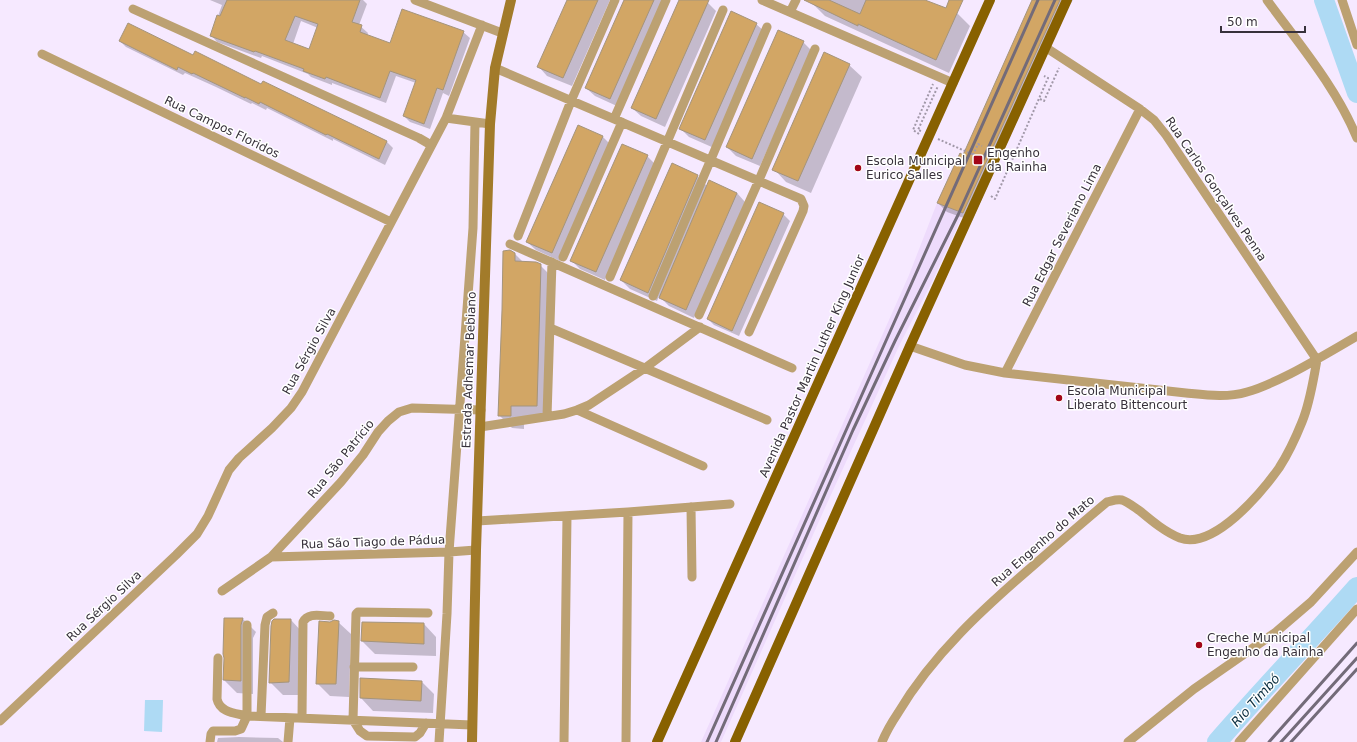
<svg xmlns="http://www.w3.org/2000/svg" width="1357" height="742" viewBox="0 0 1357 742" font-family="'DejaVu Sans',sans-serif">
<rect width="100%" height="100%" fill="#f6e9ff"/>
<path fill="#eedbfc" d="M937 203 963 213 955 232 932 282 900 344 824 510 721 742H701L909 275Z"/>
<path fill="#aedaf4" d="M145 700H163L162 732 144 731Z"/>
<path fill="#0003" fill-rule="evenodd" d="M210 0H363L367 4 359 25 368 33 367 36 391 44 463 32 470 38 449 96 443 93 430 129 410 122 404 116 416 83 396 76 386 103 332 83V85L311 77 308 74 262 56 261 58 217 42 211 35 222 5ZM301 21 318 28 310 51 293 44Z
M568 0H610L572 86 547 76 539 67Z
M625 0H666L619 107 595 96 586 88Z
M680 0H702L708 3 716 11 665 127 641 116 632 108Z
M814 0H922L957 13 970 26 949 73 825 16 812 3Z
M1033 0H1073L1069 6 972 221 947 212 938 203 964 156Z
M756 24 765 32 714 148 689 137 680 128Z
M120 41 194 57 262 85 263 82 387 142 393 148 385 165 333 139V141L267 108 266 110 252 103 251 104 216 87 185 73 183 75 126 47Z
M803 42 812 51 760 166 736 156 727 147Z
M849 65 862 77 811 193 786 182 774 169Z
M578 126 603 137 612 146 560 261 536 250 527 242Z
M647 156 656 165 605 280 580 269 572 261Z
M697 176 707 186 737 193 745 202 694 318 669 306 659 296 657 301 630 289 621 280Z
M783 214 790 221 739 336 714 325 708 319Z
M515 254 523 262 540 265 553 278 550 419H524V429L512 428 499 415Z
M225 619H243L256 632 253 638V694L237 693 224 680Z
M291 620 303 633 301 695H283L270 682Z
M338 622 351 634 349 697 330 696 317 683 330 623Z
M424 624 436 637V656L375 654 362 641Z
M421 681 434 694 433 713 373 711 361 698Z
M239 737 278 738 283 742H217L218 738Z"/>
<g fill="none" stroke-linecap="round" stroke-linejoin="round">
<path stroke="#aedaf4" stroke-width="20" d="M1324 0 1357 93
M1217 742C1263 689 1311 639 1357 587"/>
</g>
<path fill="#d2a665" stroke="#a4947c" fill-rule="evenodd" d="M227 0H360L352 22 362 25 360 32 390 43 402 9 464 31 443 90 437 88 424 124 403 116 416 80 390 71 380 98 326 77 325 79 303 71 304 69 255 51 254 52 210 36 217 15 220 16ZM295 16 318 24 309 49 285 40Z
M567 0H598L563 78 537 67Z
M624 0H654L610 99 585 88Z
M679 0H709L656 119 631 108Z
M804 0H829L860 14 866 0H925L946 8 949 0H963L936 60 858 24V26Z
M1032 0H1060L963 213 937 203 960 153 963 155Z
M731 11 757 23 705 140 679 129Z
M128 23 193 55 195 51 261 84 263 81 387 141 379 159 327 134 326 135 260 102 259 104 245 97V98L193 73 192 74 178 67 177 70 119 41Z
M778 30 804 41 752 159 726 147Z
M824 52 850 64 798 181 772 170Z
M578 125 603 136 552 253 526 242Z
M622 144 648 155 596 272 570 261Z
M672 163 698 175 648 293 620 280Z
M709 180 737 193 686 310 659 298Z
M759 202 784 213 732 331 707 319Z
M510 250 515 253V261L536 262 541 264 537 406H511V416H498L502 310 503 251Z
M224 618H243L241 625V681L223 680 224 658 223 654Z
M274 619H291L289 682 269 683 271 626 272 621Z
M334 620 339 621 336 684H316L319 621 330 622Z
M362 622 424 623V644L361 641Z
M360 678 422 681 421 701 360 698Z"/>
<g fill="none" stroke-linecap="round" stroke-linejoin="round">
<path stroke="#a198a8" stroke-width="2" stroke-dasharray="2 2" stroke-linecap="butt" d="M1040 99 1044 101 1059 68
M921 131 918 130 938 86
M919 134 913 130 933 84
M938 139 983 159
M973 155 978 144 982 146
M991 196 995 199 1048 78 1044 76"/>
<path stroke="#bca172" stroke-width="9" d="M415 0 502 33
M762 0 953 83
M1267 0C1299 44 1336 87 1357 138
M1342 0 1357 45
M133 9 419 138 431 145
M790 12 796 0
M1045 47 1140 109 1154 120 1166 135 1317 360
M42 54 391 222
M495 68 801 199 804 206 803 211 749 332
M446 118 490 124
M614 119 666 0
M518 236 571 101 615 0
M510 244 792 368
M563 257 622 122
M610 277 723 10
M653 296 767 27
M699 315 759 180 815 49
M550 328 767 420
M910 346 965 365 1005 373 1186 393C1206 395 1227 398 1247 392 1262 388 1276 381 1290 374 1313 362 1335 349 1357 336
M1005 373 1140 109
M577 410 703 466
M547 416 552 262
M480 427 564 414 577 410 589 405 645 368 700 327
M691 507 692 577
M477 521 628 512 730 504
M271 557 449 552 476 550
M222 591 271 557 341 482 363 455 378 432 388 421 399 412 412 408 481 410
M218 658 217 699C220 713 236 713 247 716L472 725
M354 667H413
M261 716 265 625 267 617 273 613
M302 717 303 622C308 612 321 616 330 616
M0 721 176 555 197 534 208 516 229 470 239 458 272 428 291 408 302 392 446 118 482 25
M426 723 420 733 415 737 367 736 360 731 353 720 356 614 358 612 428 613
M210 742 211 734 213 731H235L241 729 247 716V625
M288 742 290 718
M439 742 447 614 449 552 473 228 475 122
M564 742 567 516
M626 742 628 512
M882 742C886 732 892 722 898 713 933 654 984 608 1035 564 1059 543 1083 522 1107 502 1112 501 1116 499 1122 500 1128 502 1134 507 1140 511 1152 521 1165 532 1180 538 1214 550 1262 492 1279 468 1288 454 1296 437 1302 422 1310 403 1313 381 1317 360
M1128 742 1194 689 1276 632 1311 602 1357 552
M1239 742 1357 609"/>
<path stroke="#a27b2a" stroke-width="10" d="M472 742 476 550 490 124 495 68 511 0"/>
<path stroke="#886100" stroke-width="10" d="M657 742 990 0
M735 742 910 346 1067 0"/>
<path stroke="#736b79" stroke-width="3" d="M707 742C816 494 929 248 1038 0
M716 742 853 430 895 341 958 215 1055 0
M1269 742 1357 643
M1281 742 1357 658
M1291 742 1357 669"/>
</g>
<g fill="#a20617" stroke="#fff" stroke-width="1.5">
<rect x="973" y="155" width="10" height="10" rx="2"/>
<circle cx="858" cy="168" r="4"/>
<circle cx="1059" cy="398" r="4"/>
<circle cx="1199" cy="645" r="4"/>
</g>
<g text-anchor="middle" stroke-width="3" stroke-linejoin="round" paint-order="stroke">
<g font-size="12" fill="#37313b" stroke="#fff">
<text transform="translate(222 127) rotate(26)" y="4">Rua Campos Floridos</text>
<text transform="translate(1216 189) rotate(56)" y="4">Rua Carlos Gonçalves Penna</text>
<text transform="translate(1062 235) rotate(-63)" y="4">Rua Edgar Severiano Lima</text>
<text transform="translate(309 351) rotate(-61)" y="4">Rua Sérgio Silva</text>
<text transform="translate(812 366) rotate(-66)" y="4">Avenida Pastor Martin Luther King Junior</text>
<text transform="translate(469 370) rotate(-88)" y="4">Estrada Adhemar Bebiano</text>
<text transform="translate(341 459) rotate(-51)" y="4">Rua São Patrício</text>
<text transform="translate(1043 541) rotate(-41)" y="4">Rua Engenho do Mato</text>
<text transform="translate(373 542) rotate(-2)" y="4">Rua São Tiago de Pádua</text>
<text transform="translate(104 606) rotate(-43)" y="4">Rua Sérgio Silva</text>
</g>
<g font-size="12" fill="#37313b" stroke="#fff" text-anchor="start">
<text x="987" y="157">Engenho<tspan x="987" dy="14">da Rainha</tspan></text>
<text x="866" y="165">Escola Municipal<tspan x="866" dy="14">Eurico Salles</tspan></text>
<text x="1067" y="395">Escola Municipal<tspan x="1067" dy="14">Liberato Bittencourt</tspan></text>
<text x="1207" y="642">Creche Municipal<tspan x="1207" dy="14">Engenho da Rainha</tspan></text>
</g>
<g font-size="13" font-style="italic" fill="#092d3e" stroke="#fff">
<text transform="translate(1255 700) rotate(-48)" y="5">Rio Timbó</text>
</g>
</g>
<path d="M1221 26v6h84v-6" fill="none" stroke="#37313b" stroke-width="2"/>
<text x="1227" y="26" font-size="12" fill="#37313b" stroke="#ffffff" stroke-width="3" paint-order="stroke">50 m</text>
</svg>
